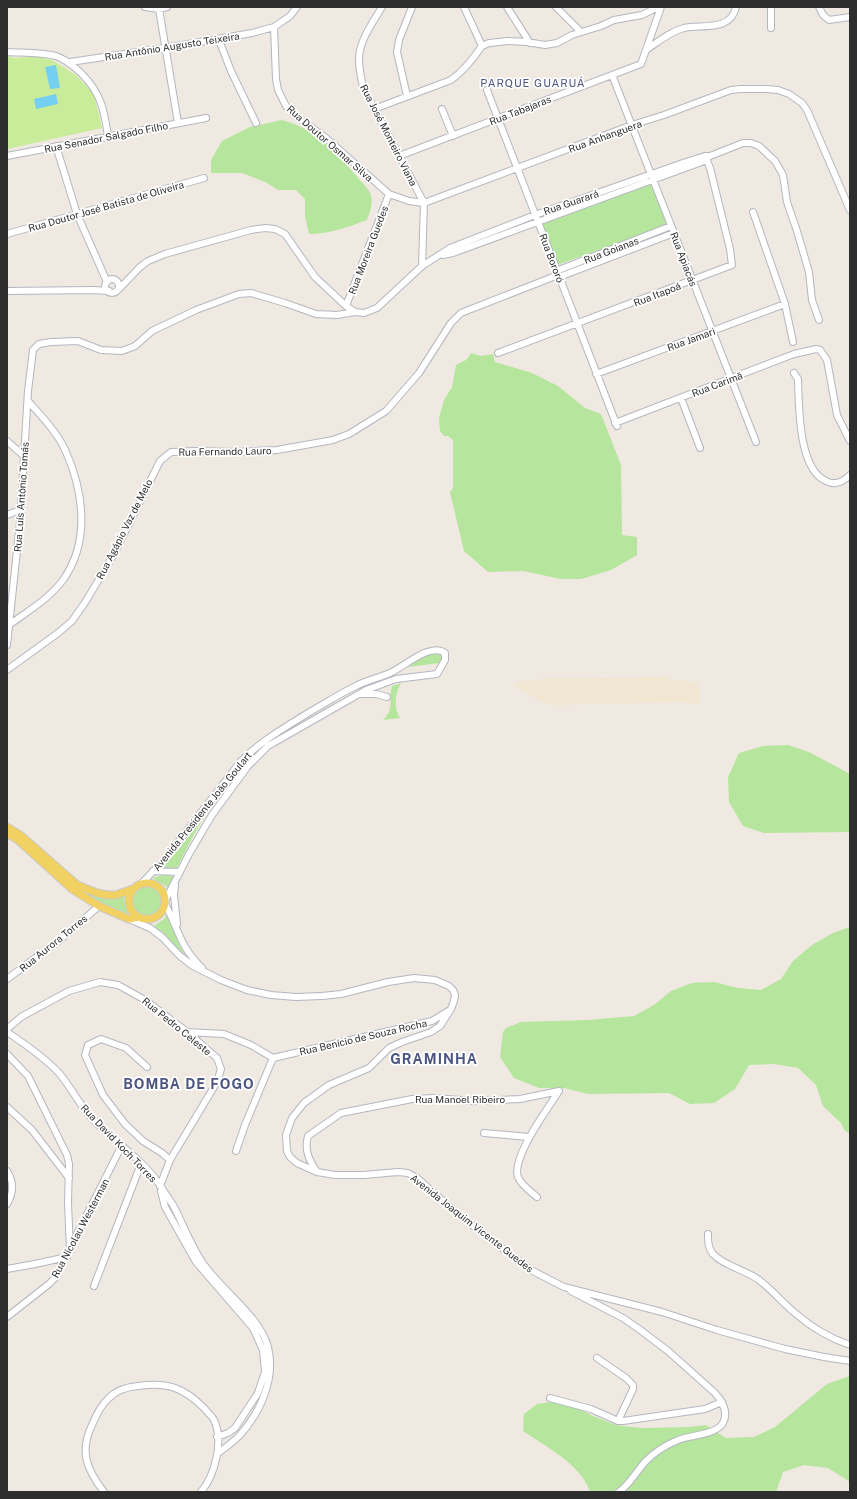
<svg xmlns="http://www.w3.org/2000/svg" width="857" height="1499" viewBox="0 0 857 1499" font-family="'Public Sans',sans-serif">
<rect width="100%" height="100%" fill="#efe9e1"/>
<path fill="#f0e6d1" d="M669 677V681L681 680 697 683 701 703 686 704V702L554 705 544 703 514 686V682L543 679Z"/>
<path fill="#b6e59e" d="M282 120C314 128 338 154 359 179 362 183 368 188 370 193 374 201 370 213 367 220 348 227 329 234 309 234L305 216V199L296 190H278L265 182 242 173H211V160L222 141 250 127Z
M653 182 669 225 557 265 538 223Z
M471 353 481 356 493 354 495 362 532 373 558 386 585 408 601 414 621 465 622 535 637 537V555L611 570 581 579H561L523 571 488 572 464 551 450 492 453 488V440L448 436H444L440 431 439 418 444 400 452 387 456 365 466 360Z
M438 653 442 656 441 662 440 663 408 667 426 655Z
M401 683C395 694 393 706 400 718L383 720C395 709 388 700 392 686Z
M788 745 809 752 850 774V832L764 833 743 826 729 802 728 777 739 753 763 746Z
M211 805 212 806C198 825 188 846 177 868L163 867 182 845Z
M163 875 175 876 169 891 166 886 152 878Z
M133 901a15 15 0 1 1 30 0a15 15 0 1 1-30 0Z
M77 887 96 896 124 895 125 904 130 915 99 902 76 888Z
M167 913 179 945 185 955 182 954 165 934 154 926 164 919Z
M850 927V1134L844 1130 841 1123 823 1106 816 1085 798 1068 774 1064 749 1065 735 1089 714 1103 690 1104 669 1093 588 1094 564 1088H539L514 1078 500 1057 503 1032 506 1028 521 1022 588 1020 634 1016 654 1005 671 991 692 983 714 982 738 988 761 990 781 979 793 961 812 945 833 933Z
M850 1376V1482L828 1468 804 1465 783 1472 776 1492H590C581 1464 546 1447 523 1431L524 1414 537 1404 558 1401 572 1405 593 1416 616 1425 640 1428 689 1427 706 1425 726 1438 754 1437 775 1427 827 1384Z"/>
<path fill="#c9ec9a" d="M7 56 15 58 36 56 52 60 76 75 94 94 102 128 7 149Z"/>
<path fill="#75cff0" d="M56 65 60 88 50 89 45 67Z
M56 94 58 104 36 109 34 99Z"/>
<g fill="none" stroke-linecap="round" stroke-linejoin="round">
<defs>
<path id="minor" d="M145 7 159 9 167 7
M382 7C373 22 359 41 359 59 359 69 361 78 363 87L424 203 422 266
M464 7 482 46
M507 7 530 43
M556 7 581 32
M819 7 823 15 829 20 850 17
M159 9 178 123
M274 27 276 79 278 90 286 106 297 117 326 138 389 194 409 201 424 203 632 125 664 115 731 90 741 89H767L778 90 789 94 802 103 807 110 850 210
M771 28V7
M219 40 231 71 256 123
M482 46 489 43 508 41 527 42 545 45 557 43 572 35 601 26 614 20 642 15 658 7
M646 50C658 42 669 32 684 28 701 24 731 32 736 7
M7 52C23 53 40 52 56 56 67 60 73 66 81 73 101 93 104 109 108 136
M70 62 165 48 252 33 274 27 290 16 297 7
M612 75 756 442
M487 90 617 426
M407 96 397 52 399 40 412 7
M374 109 451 80C464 71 473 59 482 46
M442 109 453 136
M56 146 77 214 107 282
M7 156 206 118
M399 156 641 64 661 7
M753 212 785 304 793 342
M7 234 204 178
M443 255 453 253 707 160
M555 274 556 271 671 226
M105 286a7 7 0 1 1 14 0a7 7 0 1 1-14 0Z
M118 290 140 267 148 261 165 254 251 230 265 228 275 229 285 234 315 277 346 306 355 312 364 313 377 308 422 266 450 248 535 215 683 163 705 156H710L743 143H751L759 146 775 161 783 175 787 202 797 231 809 272 812 300 819 320
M7 291 93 290 109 291
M346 306 389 194
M498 353 732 265 730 249 710 168 705 156
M794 373 798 379C799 405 798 469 826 481 835 486 843 482 850 475
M596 374 785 304
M681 398 700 448
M615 423 794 354 816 349 820 350 827 360 837 415 850 441
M7 441 25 457
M7 515 20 510
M9 625C28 611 49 599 63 580 90 542 84 493 66 452 58 433 42 417 28 401
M7 645 20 522 28 391 33 350 39 344 51 342 78 341 101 350 122 351 135 346 152 331 196 310 239 294 251 293 285 303 316 314 337 315 355 312
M7 670 58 633 72 621 86 601 114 554 160 461 171 452 196 451 236 452 277 450 333 440 349 434 386 411 419 373 451 323 461 313 553 277H559L674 233
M361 694H376L387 697
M153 871 180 872
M141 884 165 859 241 761C261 741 284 728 308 713 324 704 339 694 356 686 367 680 379 678 390 673 404 667 430 642 445 653V660L437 674 396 679 366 690 268 746 248 766 212 815 189 854 165 901
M175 885 174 895 177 924
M165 904C179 929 179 946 202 968
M129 919 150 928 162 937 180 956 193 966 221 980 247 990 271 995 296 997 322 996 341 994 388 982 414 978 435 980 449 986 453 990 455 995 454 1001 451 1009 440 1026 431 1032 402 1042 389 1048 369 1068 329 1085 304 1103 292 1118 286 1135 287 1151 290 1157 297 1163 317 1172 335 1175H364L398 1172 408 1173 417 1178 458 1214 529 1269 564 1287 662 1312 717 1330 785 1349 824 1357 850 1361
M7 979 61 939 99 906
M7 1029 21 1017 69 991 100 982 118 985 145 1000 187 1032 217 1058 221 1069 217 1082 170 1160 160 1186
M7 1032C25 1044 44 1057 59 1073 70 1086 78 1102 89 1115 111 1140 141 1157 160 1185 164 1192 169 1199 173 1205 183 1224 190 1244 202 1262 220 1289 260 1316 268 1347 276 1379 260 1413 239 1436 233 1442 225 1448 218 1453
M187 1032 224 1034 251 1045 273 1058
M7 1054 28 1076 67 1155 69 1164 68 1203 70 1250
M273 1058 432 1021 450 1010
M147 1067 126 1048 101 1039 88 1045 85 1055 103 1095 125 1124 143 1141 162 1153 170 1160
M7 1107 32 1130 69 1178
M484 1133 529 1137
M236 1151 245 1125 273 1058
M7 1171C14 1182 14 1192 7 1204
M317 1172C309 1160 304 1150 308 1136L341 1113 412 1099 434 1098 474 1101 520 1099 559 1091
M161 1191 165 1207 196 1262 253 1328 263 1350 265 1372 258 1393 235 1428 228 1433 217 1437
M537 1197C530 1191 521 1185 518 1177 511 1158 548 1108 559 1091
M708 1234C708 1241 708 1248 713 1254 724 1266 746 1270 759 1280 772 1290 782 1302 795 1313 811 1327 829 1338 850 1345
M7 1269 35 1264 67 1257
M94 1286 141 1164
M571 1291 623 1318 639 1329 668 1351 715 1393C722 1401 729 1412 723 1423 716 1435 690 1435 678 1440 666 1445 654 1452 645 1462 636 1472 630 1484 619 1492
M7 1317 49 1284 55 1278 122 1145
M597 1358 626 1378 633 1385V1389L618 1421
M550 1398 591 1409 618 1421H623L705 1409 722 1402
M104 1492C87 1470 79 1452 92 1425 96 1416 100 1406 108 1399 115 1391 127 1387 138 1386 167 1382 183 1387 204 1408 207 1412 212 1416 214 1420 224 1441 215 1475 201 1492"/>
<path id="major" d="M7 827 20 835 77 885 97 893 107 895H116L133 889
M7 833 18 840 72 889 99 906 129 919 138 917
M129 901a18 18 0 1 1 36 0a18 18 0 1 1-36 0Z"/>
</defs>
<use href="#minor" stroke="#b4b7c1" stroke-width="8"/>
<use href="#major" stroke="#c9c9c9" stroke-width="9"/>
<use href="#minor" stroke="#fff" stroke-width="6"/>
<use href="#major" stroke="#f2d163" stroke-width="7"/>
</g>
<g text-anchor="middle" stroke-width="3.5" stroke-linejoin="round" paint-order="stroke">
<g font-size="10" fill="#2e2e2e" stroke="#fff">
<text transform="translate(172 46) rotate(-9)" y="4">Rua Antônio Augusto Teixeira</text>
<text transform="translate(520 110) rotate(-21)" y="4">Rua Tabajaras</text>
<text transform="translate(389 135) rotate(63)" y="4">Rua José Monteiro Viana</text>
<text transform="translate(605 136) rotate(-20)" y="4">Rua Anhanguera</text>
<text transform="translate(106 137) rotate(-11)" y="4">Rua Senador Salgado Filho</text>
<text transform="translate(330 143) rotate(41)" y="4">Rua Doutor Osmar Silva</text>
<text transform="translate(571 202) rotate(-19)" y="4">Rua Guarará</text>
<text transform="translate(106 206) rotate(-16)" y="4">Rua Doutor José Batista de Oliveira</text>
<text transform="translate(368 250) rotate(-69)" y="4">Rua Moreira Guedes</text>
<text transform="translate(611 250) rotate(-21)" y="4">Rua Goianas</text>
<text transform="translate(552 258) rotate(69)" y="4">Rua Bororó</text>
<text transform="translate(684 259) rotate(69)" y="4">Rua Apiacás</text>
<text transform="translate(657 294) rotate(-21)" y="4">Rua Itapoá</text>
<text transform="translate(691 339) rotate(-20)" y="4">Rua Jamari</text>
<text transform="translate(717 384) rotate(-21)" y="4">Rua Carimã</text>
<text transform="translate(225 451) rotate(-1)" y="4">Rua Fernando Lauro</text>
<text transform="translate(21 497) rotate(-86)" y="4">Rua Luís Antônio Tomás</text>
<text transform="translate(124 529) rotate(-63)" y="4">Rua Agápio Vaz de Melo</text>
<text transform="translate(202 811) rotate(-51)" y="4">Avenida Presidente João Goulart</text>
<text transform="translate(53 943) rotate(-39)" y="4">Rua Aurora Torres</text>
<text transform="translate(177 1026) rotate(39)" y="4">Rua Pedro Celeste</text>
<text transform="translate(363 1037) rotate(-13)" y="4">Rua Benício de Souza Rocha</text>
<text x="460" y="1103">Rua Manoel Ribeiro</text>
<text transform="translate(119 1143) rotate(46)" y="4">Rua David Koch Torres</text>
<text transform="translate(472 1223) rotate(38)" y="4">Avenida Joaquim Vicente Guedes</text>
<text transform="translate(80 1228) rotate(-62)" y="4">Rua Nicolau Westerman</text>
</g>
<g font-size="11" letter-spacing="1" fill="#4d5680" stroke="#fff">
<text x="533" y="87">PARQUE GUARUÁ</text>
</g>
<g font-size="14" font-weight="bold" letter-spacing="1" fill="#4d5680" stroke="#fff">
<text x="434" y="1064">GRAMINHA</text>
<text x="189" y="1089">BOMBA DE FOGO</text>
</g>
</g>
<rect width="857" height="1499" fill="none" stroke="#2e2e2e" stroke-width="16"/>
</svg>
